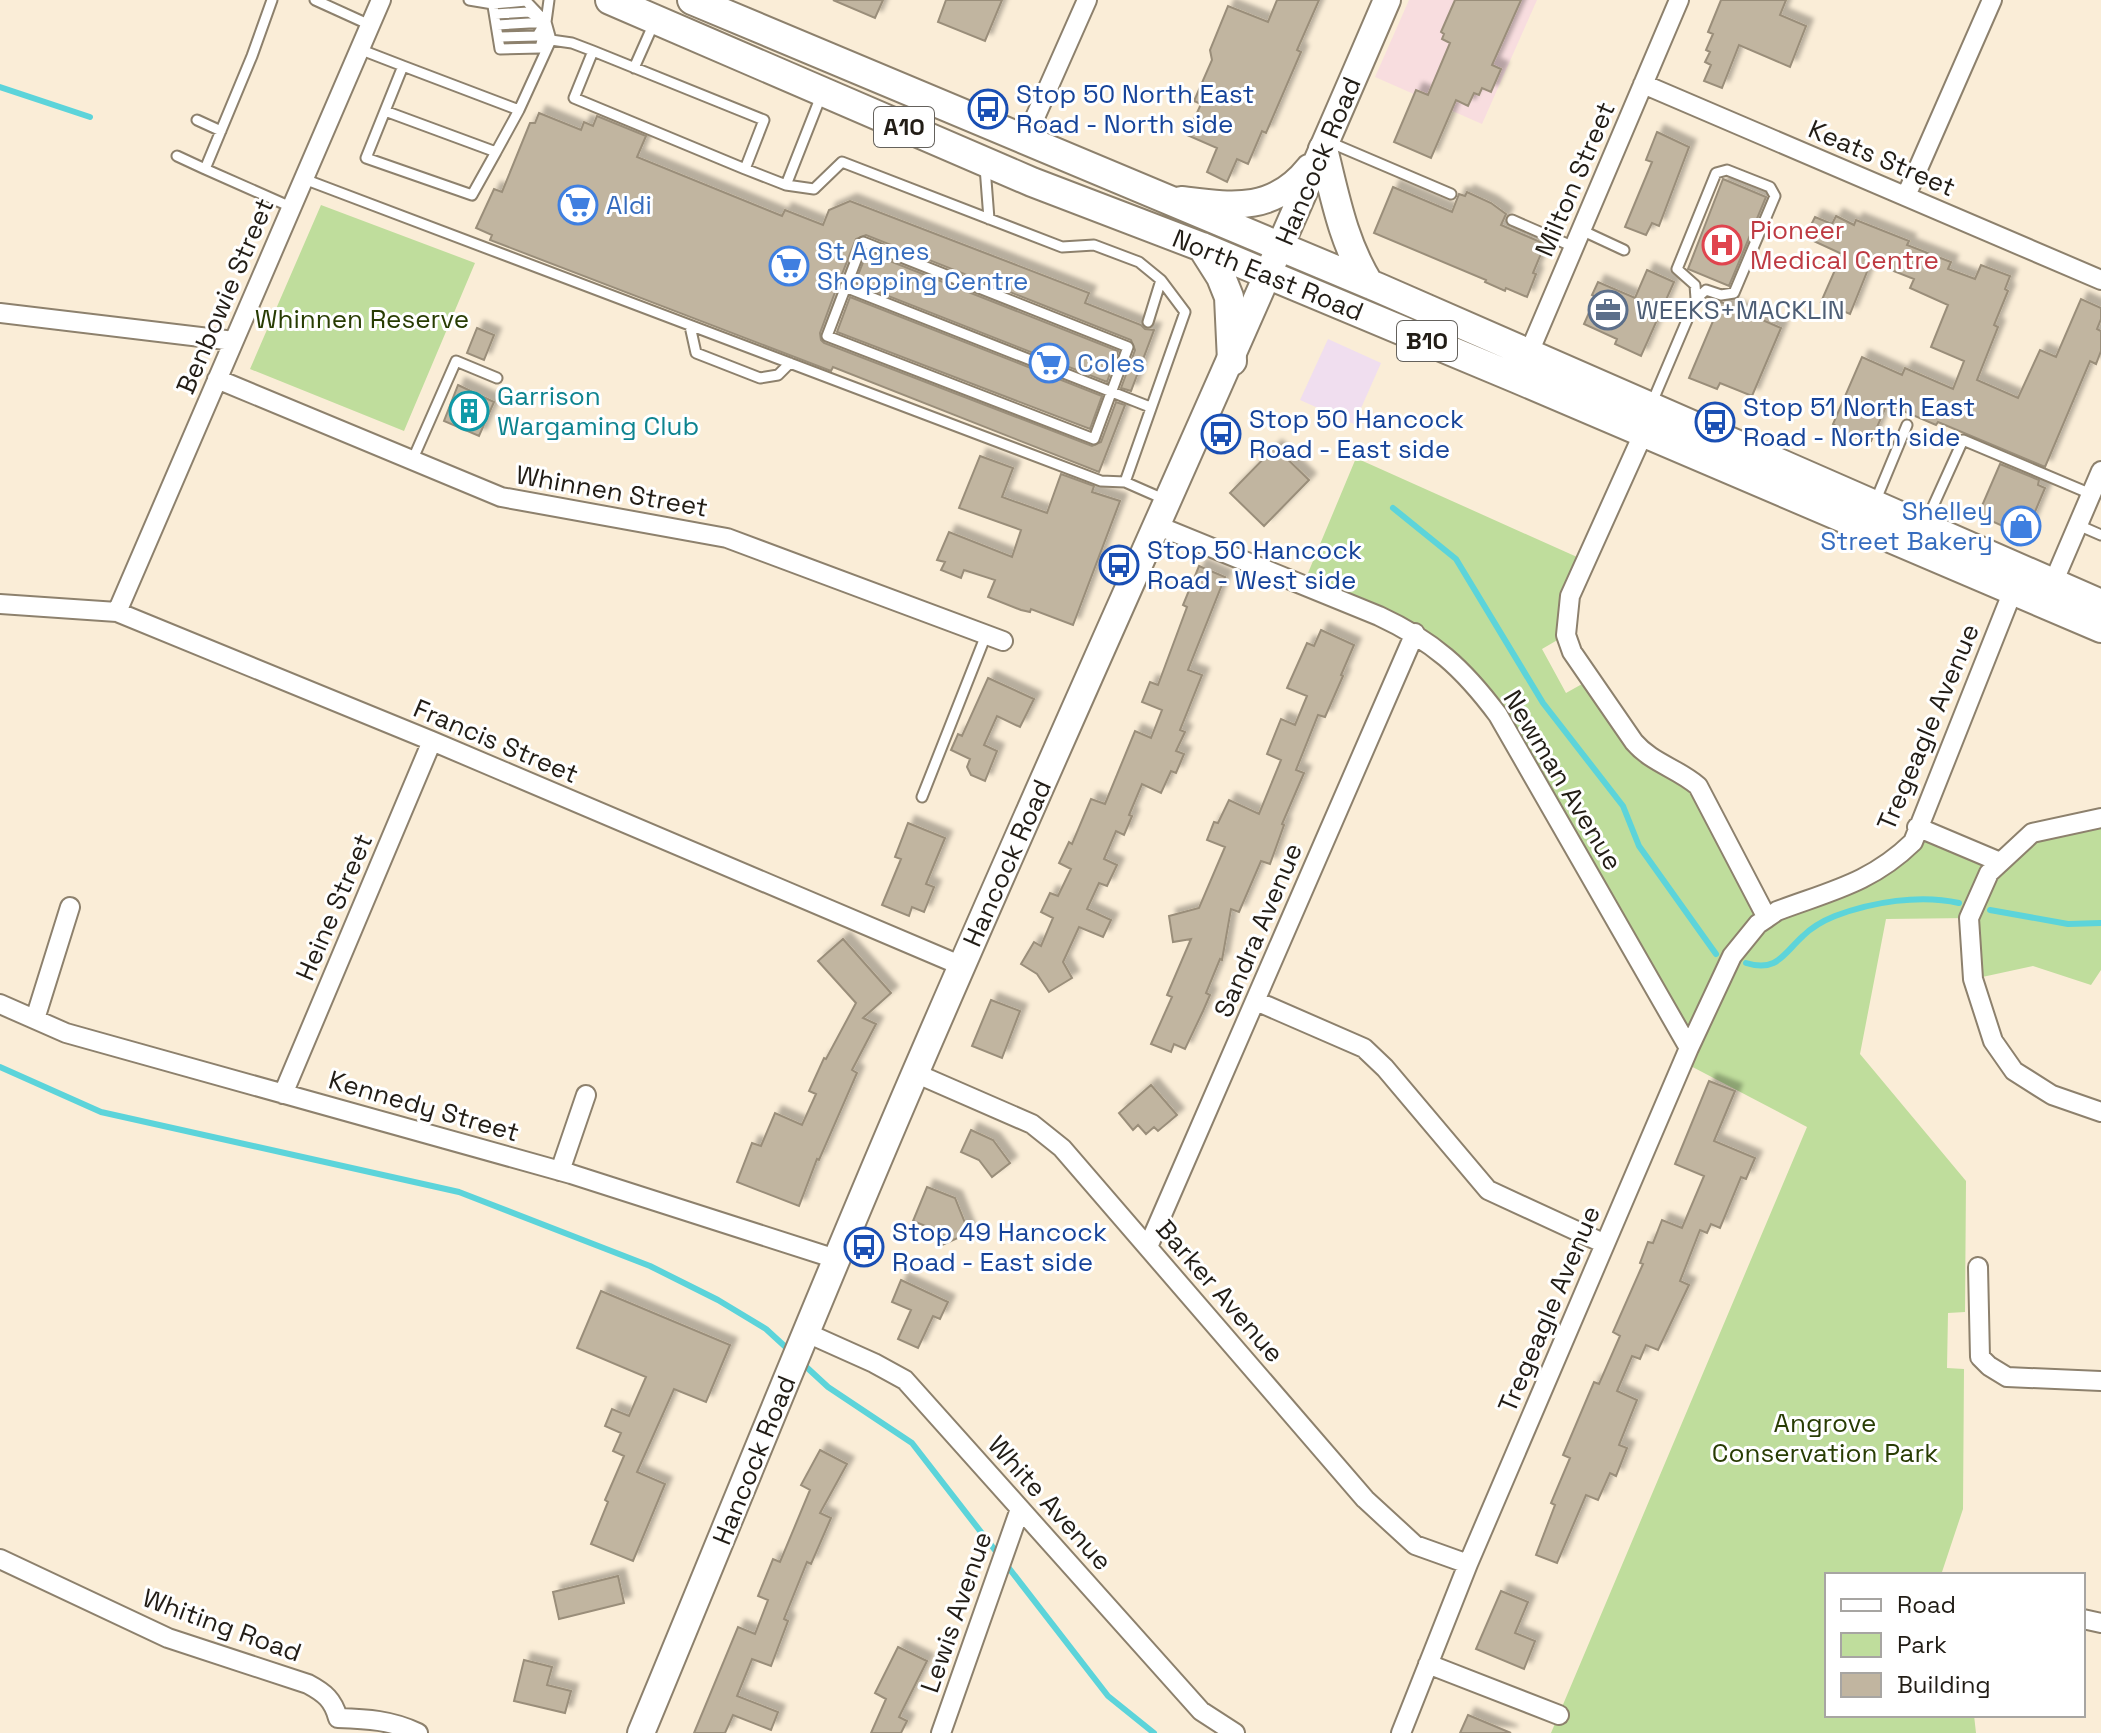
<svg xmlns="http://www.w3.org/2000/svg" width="2101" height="1733" viewBox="0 0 2101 1733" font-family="'Space Grotesk',sans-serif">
<defs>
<filter id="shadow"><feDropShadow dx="7" dy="-7" stdDeviation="2" flood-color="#0004"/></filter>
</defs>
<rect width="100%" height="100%" fill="#faedd7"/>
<path fill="#f0deef" d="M1328 339 1381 363 1354 424 1300 400Z"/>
<path fill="#f8dddf" d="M1409 0H1537L1482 124 1375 77Z"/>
<path fill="#bfdd9c" d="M321 205 475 263 404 431 250 369Z
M1356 458 1586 561 1566 635 1542 649 1566 693 1591 679 1634 742 1683 772 1767 918 1861 881 1917 827 2000 862 2032 833 2101 818V970L2091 985 2033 966 1973 979 1969 918 1886 919 1860 1054 1966 1181 1965 1312 1948 1313 1947 1368 1964 1369 1963 1509 1941 1575H1827V1715H1974L1976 1733H1551L1807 1127 1683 1062 1689 1048 1498 715 1435 648 1303 585Z"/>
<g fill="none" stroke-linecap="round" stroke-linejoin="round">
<path stroke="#5cd4da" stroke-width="6" d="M0 87 90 117
M1393 508 1456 559 1543 703 1623 806 1639 846 1716 954
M1990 910 2068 924 2101 923
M1746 963C1777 973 1784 953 1803 936 1811 928 1825 920 1835 916 1872 902 1920 894 1959 903
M0 1067 101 1112 459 1192 650 1266 718 1300 766 1329 791 1352
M802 1363 828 1387 912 1443 1108 1696 1154 1733"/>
</g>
<path fill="#c1b5a0" stroke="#9a8e7a" stroke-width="2" filter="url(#shadow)" d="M833 0H883L875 18Z
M946 0H1002L985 41 938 22Z
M1277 0H1319L1297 50 1301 52 1266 133 1262 131 1248 164 1237 159 1227 182 1207 172 1217 148 1187 135 1201 104 1194 101 1212 60 1210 50 1228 6 1268 22Z
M1455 0H1521L1492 65 1501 69 1491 92 1482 88 1479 95 1474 93 1468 106 1456 100 1431 158 1394 142 1416 90 1428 95 1450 43 1442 39 1444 34 1441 32Z
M1721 0H1786L1780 15 1806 26 1790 67 1739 45 1722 88 1704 81 1711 65 1705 62 1710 52 1706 50 1713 34 1708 32Z
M539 113 581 130 584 122 593 126 597 116 646 136 637 157 782 216 785 210 823 225 829 210 850 201 1089 293 1085 303 1141 325 1145 329 1154 330 1131 391 1121 388 1135 350 1131 340 866 235 856 239 838 284 820 333 821 340 824 343 1092 446 1101 442 1116 402 1125 405 1099 472 833 367 831 371 490 240 492 235 476 228 494 189 502 192 530 123H535Z
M1657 132 1689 147 1659 226 1652 223 1646 235 1625 227 1652 162 1646 160Z
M1723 179 1766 197 1729 286 1688 269Z
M1393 187 1452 212 1459 194 1465 196 1467 192 1491 203 1506 214 1501 225 1545 244 1533 273 1536 274 1527 297 1506 288 1505 291 1485 282 1486 280 1374 233Z
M1836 216 1854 225 1856 220 1909 241 1907 245 1951 262 1948 269 1975 279 1981 265 2010 276 2005 289 2008 291 1994 325 1998 327 1977 380 2018 398 2040 350 2056 357 2081 299 2101 308V319L2097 329 2101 331V351L2096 364 2090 361 2045 467 1938 422 1936 425 1887 404 1871 441 1853 437 1833 424 1862 357 1902 375 1905 368 1953 389 1964 361 1931 347 1948 305 1910 288 1914 279 1871 262 1850 314 1821 302 1842 254 1805 237 1815 217 1832 224Z
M867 252 1118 351 1107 382 855 283Z
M1647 270 1674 282 1641 356 1615 344 1617 339 1584 324 1596 297 1592 295 1598 282 1635 298Z
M850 297 1102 396 1090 429 837 332Z
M1721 302 1781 328 1752 396 1720 383 1717 389 1689 378Z
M477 328 494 335 484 360 467 353Z
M458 385 494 402 479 436 444 421Z
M1275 447 1309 480 1264 526 1230 493Z
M980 456 1013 468 1002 497 1047 513 1061 474 1094 486 1092 492 1120 501 1073 625 1031 609 1030 612 1021 610 988 597 995 580 964 570 961 578 941 570 945 562 937 560 949 532 1012 557 1021 530 959 508Z
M2000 464 2039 480 2038 485 2045 488 2029 526 2016 532 1978 515Z
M1199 566 1225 577 1188 670 1202 675 1180 730 1185 732 1176 751 1184 754 1176 773 1171 771 1161 793 1142 784 1129 815 1132 816 1124 835 1116 831 1104 859 1117 865 1107 886 1099 883 1087 909 1111 920 1103 937 1079 927 1063 962 1072 978 1049 992 1037 974 1021 964 1034 942 1041 946 1053 918 1041 912 1050 893 1058 896 1071 869 1059 863 1069 842 1072 844 1091 799 1105 804 1135 731 1151 738 1162 710 1142 702 1150 682 1158 685 1187 607 1183 605Z
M1321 630 1354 645 1341 675 1343 676 1325 717 1318 715 1296 770 1304 773 1282 824 1284 825 1270 864 1261 861 1239 912 1231 909 1222 960 1220 959 1206 993 1210 995 1203 1011 1185 1049 1174 1044 1171 1052 1151 1044 1172 997 1167 995 1191 939 1173 942 1169 916 1199 908 1225 847 1207 840 1214 822 1218 823 1229 800 1259 814 1281 760 1267 754 1281 719 1295 725 1307 696 1287 688 1307 643 1314 646Z
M988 678 1034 699 1020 727 997 716 984 745 997 751 985 781 971 775 967 767 970 759 951 750 958 734 962 736Z
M908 823 945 838 926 884 934 887 924 912 912 907 909 916 882 905 901 859 895 857Z
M843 939 891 993 863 1018 876 1024 852 1070 857 1073 819 1160 817 1159 799 1206 737 1182 752 1143 761 1146 775 1113 802 1125 816 1094 809 1091 824 1058 826 1059 856 1003 818 961Z
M991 1000 1020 1011 1002 1058 972 1046Z
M1709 1081 1735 1091 1714 1141 1755 1158 1746 1179 1741 1177 1720 1228 1711 1224 1707 1233 1700 1230 1680 1281 1689 1285 1658 1350 1646 1345 1640 1359 1632 1356 1617 1391 1637 1400 1619 1445 1627 1448 1616 1476 1610 1473 1598 1500 1586 1495 1557 1563 1536 1555 1555 1505 1551 1503 1570 1458 1563 1455 1594 1382 1599 1384 1620 1336 1613 1332 1643 1264 1640 1263 1648 1242 1653 1243 1662 1220 1682 1228 1704 1176 1675 1164Z
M1151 1085 1177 1115 1158 1131 1154 1127 1146 1134 1138 1125 1133 1130 1119 1113Z
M971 1130 993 1140 1010 1163 992 1177 979 1160 961 1152Z
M927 1187 955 1198 969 1233 940 1246 933 1229 913 1221Z
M901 1280 948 1302 940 1319 933 1316 918 1348 898 1339 911 1310 892 1302Z
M601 1291 730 1345 706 1402 674 1389 637 1472 665 1484 633 1561 591 1544 608 1502 605 1500 624 1456 613 1451 621 1433 605 1426 612 1409 629 1416 646 1377 577 1348Z
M820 1450 847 1464 820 1513 831 1518 811 1564 807 1562 784 1619 788 1621 771 1666 752 1659 737 1696 778 1712 771 1730 733 1715 725 1733H694L738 1627 755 1634 768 1600 758 1596 773 1559 780 1562 810 1490 801 1485Z
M618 1576 624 1603 559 1619 553 1592Z
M1501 1591 1528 1602 1515 1633 1535 1641 1524 1669 1476 1649Z
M898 1647 927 1661 899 1717 907 1721 901 1733H871L886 1699 875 1693Z
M524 1660 552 1667 547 1685 571 1691 565 1713 514 1701Z
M1468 1715 1511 1733H1460Z"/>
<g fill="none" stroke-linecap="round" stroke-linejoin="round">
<defs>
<path id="service" d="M272 0 252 56 205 169 291 207
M315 0 370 25
M469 0 493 4 526 1 546 22 549 0
M492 0 500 49 540 48 546 25
M495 14 529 12 546 22 551 40 519 110
M497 25 546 22
M499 37 537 36 542 28
M551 40 572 43 593 51 764 120 745 169 574 98 593 51
M359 49 403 66 366 158 472 195 496 152 385 111
M403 66 519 110 496 152
M634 68 654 23
M197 120 221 131
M1329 142 1451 194
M177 156 205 169
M985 167 989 219
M745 169 786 185 821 96
M304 179 1101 481 1125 482
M786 185 814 189 842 162 1062 247 1094 245 1139 262 1161 280 1148 322
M1512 220 1574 247
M1581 230 1624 250
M863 242 1128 347 1094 439 827 336Z
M1161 280 1185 312 1125 482 1166 500
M845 287 1150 407
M690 326 696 353 760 378 778 375 790 363
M1651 405 1696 299 1695 285 1677 269 1716 173 1727 170 1770 187 1775 196 1734 293 1721 295 1706 290 1696 299
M412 461 456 361 497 378
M1875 502 1907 425
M1925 524 1963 440 2091 494
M2078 525 2101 535
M922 797 986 635"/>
<path id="minor" d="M1643 84 2101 280
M1025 140 1087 0
M1906 196 1992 0
M0 313 234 341
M1525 362 1679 0
M217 379 501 497 727 538 1003 641
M1648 423 1570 596 1566 635 1572 652 1634 742C1652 763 1677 768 1698 786L1767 918 1777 911C1830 891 1871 883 1913 842L2016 583
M1156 525 1379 616C1433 641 1463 668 1498 715L1689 1048
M2050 590 2101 471
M0 604 117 612 432 741 962 966
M117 612 381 0
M2101 818 2032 833 1989 873 1969 918 1973 979 1993 1041 2014 1071 2052 1095 2101 1112
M1917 827 2000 862
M1256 1001 1364 1048 1385 1068 1488 1190 1605 1244
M0 1004 66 1033 571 1174 836 1259
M35 1019 70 907
M915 1073 1032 1124 1062 1148 1365 1499 1415 1545 1468 1564
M283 1094 432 741
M560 1171 586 1095
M1148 1247 1415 633
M1978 1267 1980 1357 1989 1366 2007 1377 2101 1381
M807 1333 874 1363 905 1380 1201 1711 1235 1733
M0 1559 168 1638 308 1684C325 1693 333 1700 338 1718 367 1719 391 1720 418 1733
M2083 1619 2101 1623
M1428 1664 1559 1715
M941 1733 1020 1509
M1401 1733 1468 1564 1689 1048 1732 956 1758 924 1767 918"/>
<path id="secondary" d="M1181 200C1232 206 1273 213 1309 168
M641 1733C732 1514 820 1294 914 1076 1069 716 1233 360 1387 0"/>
<path id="primary" d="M610 0 1032 182 1202 247 1518 379 2101 628
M692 0 1379 288 2101 604
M1323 149C1335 197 1343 242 1369 284
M1202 247 1221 277 1229 297 1232 361"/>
</defs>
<use href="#service" stroke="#8d816d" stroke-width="13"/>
<use href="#minor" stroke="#8d816d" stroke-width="22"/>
<use href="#secondary" stroke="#8d816d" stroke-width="30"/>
<use href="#primary" stroke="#8d816d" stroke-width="32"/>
<use href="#service" stroke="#fff" stroke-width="9"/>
<use href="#minor" stroke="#fff" stroke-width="18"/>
<use href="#secondary" stroke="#fff" stroke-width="26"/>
<use href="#primary" stroke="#fff" stroke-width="28"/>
</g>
<defs>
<symbol id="bus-ring" viewBox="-11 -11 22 22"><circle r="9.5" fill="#fff" stroke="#1a4fb4" stroke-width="1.5"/><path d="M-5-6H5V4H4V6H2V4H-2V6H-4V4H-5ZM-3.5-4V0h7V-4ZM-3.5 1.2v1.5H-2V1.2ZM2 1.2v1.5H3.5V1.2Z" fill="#1a4fb4"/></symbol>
<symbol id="supermarket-ring" viewBox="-11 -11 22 22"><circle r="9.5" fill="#fff" stroke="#3f7fe0" stroke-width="1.5"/><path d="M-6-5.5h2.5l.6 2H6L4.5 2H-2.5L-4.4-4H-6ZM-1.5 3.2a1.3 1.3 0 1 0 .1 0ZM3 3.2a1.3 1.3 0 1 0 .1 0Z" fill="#3f7fe0"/></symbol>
<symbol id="hospital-ring" viewBox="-11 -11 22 22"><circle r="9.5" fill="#fff" stroke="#e0444e" stroke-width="1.5"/><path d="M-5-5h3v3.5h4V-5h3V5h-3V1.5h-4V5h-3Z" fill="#e0444e"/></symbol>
<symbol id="office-ring" viewBox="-11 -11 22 22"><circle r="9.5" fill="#fff" stroke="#5c6f8a" stroke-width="1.5"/><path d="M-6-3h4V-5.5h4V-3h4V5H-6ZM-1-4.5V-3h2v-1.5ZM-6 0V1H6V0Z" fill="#5c6f8a"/></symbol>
<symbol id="building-ring" viewBox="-11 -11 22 22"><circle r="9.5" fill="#fff" stroke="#0f9aa8" stroke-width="1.5"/><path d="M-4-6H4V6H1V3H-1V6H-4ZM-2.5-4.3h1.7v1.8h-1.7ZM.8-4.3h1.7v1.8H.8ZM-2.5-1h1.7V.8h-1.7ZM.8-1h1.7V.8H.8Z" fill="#0f9aa8"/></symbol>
<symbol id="shop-ring" viewBox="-11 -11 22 22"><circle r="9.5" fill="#fff" stroke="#3f7fe0" stroke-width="1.5"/><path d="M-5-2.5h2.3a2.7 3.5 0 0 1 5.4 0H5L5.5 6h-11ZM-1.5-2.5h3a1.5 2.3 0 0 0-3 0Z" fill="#3f7fe0"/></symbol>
</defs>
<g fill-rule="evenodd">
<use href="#bus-ring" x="966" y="87" width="44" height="44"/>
<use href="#supermarket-ring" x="556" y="183" width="44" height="44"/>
<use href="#hospital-ring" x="1700" y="223" width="44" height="44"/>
<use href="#supermarket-ring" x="767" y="244" width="44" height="44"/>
<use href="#office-ring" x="1586" y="288" width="44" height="44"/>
<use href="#supermarket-ring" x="1027" y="341" width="44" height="44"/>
<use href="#building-ring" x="447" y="389" width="44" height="44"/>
<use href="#bus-ring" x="1693" y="400" width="44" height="44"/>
<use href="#bus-ring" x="1199" y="412" width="44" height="44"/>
<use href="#shop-ring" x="1999" y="504" width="44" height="44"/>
<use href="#bus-ring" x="1097" y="543" width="44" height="44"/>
<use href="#bus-ring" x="842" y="1225" width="44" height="44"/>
</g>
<g text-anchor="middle" stroke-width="6" stroke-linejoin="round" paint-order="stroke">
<g fill="#fff" stroke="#64615c" stroke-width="2">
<rect x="874" y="107" width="60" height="40" rx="6"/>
<rect x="1397" y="321" width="60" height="40" rx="6"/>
</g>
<g font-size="24" font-weight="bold" fill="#221d16">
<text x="904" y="135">A10</text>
<text x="1427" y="349">B10</text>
</g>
<g font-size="26" fill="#164399" stroke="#fff" text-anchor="start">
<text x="1016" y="103">Stop 50 North East<tspan x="1016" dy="30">Road - North side</tspan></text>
<text x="1743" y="416">Stop 51 North East<tspan x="1743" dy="30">Road - North side</tspan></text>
<text x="1249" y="428">Stop 50 Hancock<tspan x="1249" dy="30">Road - East side</tspan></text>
<text x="1147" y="559">Stop 50 Hancock<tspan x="1147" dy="30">Road - West side</tspan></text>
<text x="892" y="1241">Stop 49 Hancock<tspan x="892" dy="30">Road - East side</tspan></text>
</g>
<g font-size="26" fill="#221d16" stroke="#fff">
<text transform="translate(1882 158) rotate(23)" y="9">Keats Street</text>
<text transform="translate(1318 161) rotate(-67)" y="9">Hancock Road</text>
<text transform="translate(1575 179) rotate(-67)" y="9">Milton Street</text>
<text transform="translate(1268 275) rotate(22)" y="9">North East Road</text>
<text transform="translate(225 296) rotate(-67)" y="9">Benbowie Street</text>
<text transform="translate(612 491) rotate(10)" y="9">Whinnen Street</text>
<text transform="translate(1928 727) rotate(-67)" y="9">Tregeagle Avenue</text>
<text transform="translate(496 741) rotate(23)" y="9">Francis Street</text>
<text transform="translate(1563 780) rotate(59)" y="9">Newman Avenue</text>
<text transform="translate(1007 863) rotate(-66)" y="9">Hancock Road</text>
<text transform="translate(334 907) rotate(-67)" y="9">Heine Street</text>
<text transform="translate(1258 930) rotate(-67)" y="9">Sandra Avenue</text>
<text transform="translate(424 1106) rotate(16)" y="9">Kennedy Street</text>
<text transform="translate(1220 1291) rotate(49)" y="9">Barker Avenue</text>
<text transform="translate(1549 1309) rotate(-67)" y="9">Tregeagle Avenue</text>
<text transform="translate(754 1460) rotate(-68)" y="9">Hancock Road</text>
<text transform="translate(1050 1503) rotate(48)" y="9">White Avenue</text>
<text transform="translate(956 1612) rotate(-71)" y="9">Lewis Avenue</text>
<text transform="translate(222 1625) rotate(20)" y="9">Whiting Road</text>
</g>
<g font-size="26" fill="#366cbe" stroke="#fff" text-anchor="start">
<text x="606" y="214">Aldi</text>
<text x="817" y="260">St Agnes<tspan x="817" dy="30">Shopping Centre</tspan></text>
<text x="1077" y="372">Coles</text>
<text x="1993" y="520" text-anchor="end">Shelley<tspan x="1993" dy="30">Street Bakery</tspan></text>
</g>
<g font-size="26" fill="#be3a42" stroke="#fff" text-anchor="start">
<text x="1750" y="239">Pioneer<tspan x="1750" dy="30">Medical Centre</tspan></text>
</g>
<g font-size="26" fill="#4e5e75" stroke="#fff" text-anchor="start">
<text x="1636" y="319">WEEKS+MACKLIN</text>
</g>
<g font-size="26" fill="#283c03" stroke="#fff">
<text x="362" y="328">Whinnen Reserve</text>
<text x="1825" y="1432">Angrove<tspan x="1825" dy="30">Conservation Park</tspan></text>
</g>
<g font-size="26" fill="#0d838f" stroke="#fff" text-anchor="start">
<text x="497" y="405">Garrison<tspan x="497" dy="30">Wargaming Club</tspan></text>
</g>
</g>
<rect x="1825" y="1573" width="260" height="144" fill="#ffffff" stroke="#a7a5a2" stroke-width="2"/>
<rect x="1841" y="1599" width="40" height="12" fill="#ffffff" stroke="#a7a5a2" stroke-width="2"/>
<text x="1897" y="1613" font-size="24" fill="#221d16">Road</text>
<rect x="1841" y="1633" width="40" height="24" fill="#bfdd9c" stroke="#a7a5a2" stroke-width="2"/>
<text x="1897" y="1653" font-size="24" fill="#221d16">Park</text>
<rect x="1841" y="1673" width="40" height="24" fill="#c1b5a0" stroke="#a7a5a2" stroke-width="2"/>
<text x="1897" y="1693" font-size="24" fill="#221d16">Building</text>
</svg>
